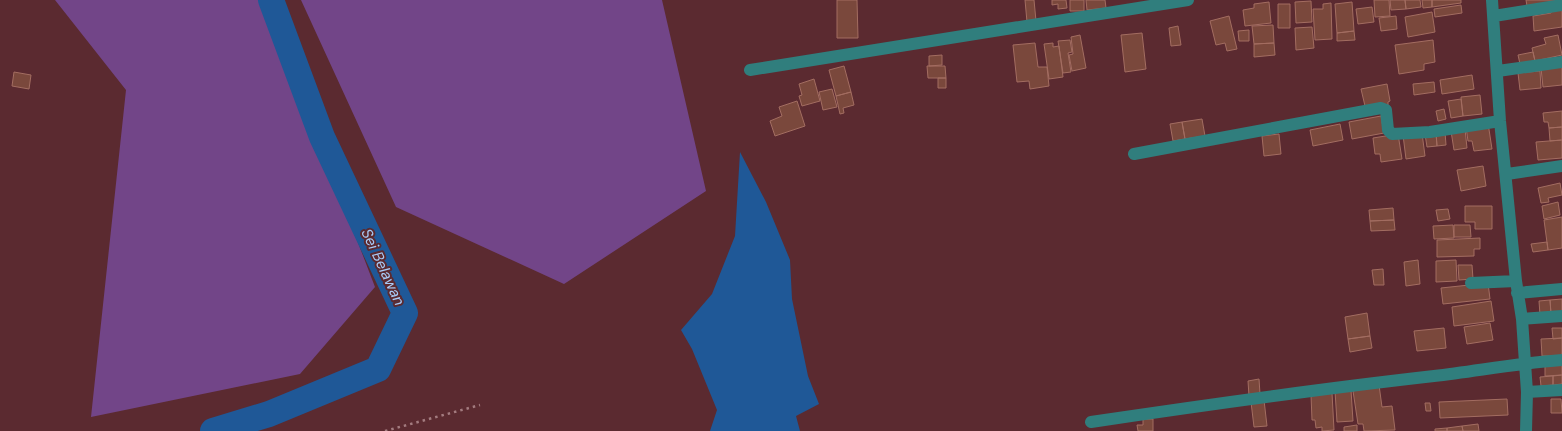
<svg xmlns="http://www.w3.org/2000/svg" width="1562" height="431" viewBox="0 0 1562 431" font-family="'DM Sans',sans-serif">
<rect width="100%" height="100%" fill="#5b2a30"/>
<path fill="#724588" d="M55 0H260L282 44 375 287 300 374 91 417 126 90Z
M301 0H662L706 191 564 284 396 207Z"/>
<path fill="#1f5897" d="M740 152 766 202 790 260 792 299 808 376 819 404 796 416 800 431H710L717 410 692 349 681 330 712 294 735 236Z"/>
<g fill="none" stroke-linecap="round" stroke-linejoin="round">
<path stroke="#1f5897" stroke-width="26" d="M213 431 269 414 378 369 405 313 322 137 271 0"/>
</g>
<path fill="#7a483c" stroke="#a36d61" d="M837 0H857L858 38H837Z
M1025 0H1034L1036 21 1027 22Z
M1052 0H1066L1067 8 1058 9V4L1052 5Z
M1070 0H1084V11H1070Z
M1086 0H1105L1106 8 1087 10Z
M1374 0H1389L1390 16 1375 17Z
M1390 0H1405L1406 9 1391 10Z
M1405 0H1420L1421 7 1406 9Z
M1422 0H1432V7L1423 8Z
M1432 0H1461V3L1432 7Z
M1526 0H1562L1527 6Z
M1311 1 1312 22 1296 23 1295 2Z
M1269 2 1271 23 1245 26 1243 10 1254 8V4Z
M1352 2 1354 31 1337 33 1335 4Z
M1331 3 1332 39 1315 40 1313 9H1323V4Z
M1278 4H1290V28H1278Z
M1461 5 1462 13 1435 17 1434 9Z
M1372 7 1374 22 1358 24 1356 9Z
M1562 7V27L1534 31 1533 16 1551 13V8Z
M1432 12 1435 32 1408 37 1405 17Z
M1229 16 1237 49 1227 51 1225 43 1216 45 1210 21Z
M1396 16 1397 29 1381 31 1379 18Z
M1273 25 1274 43 1254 44 1252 26Z
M1178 26 1181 45 1171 46 1169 28Z
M1312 27 1314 48 1296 50 1295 28Z
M1249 30V41H1239L1238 31Z
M1354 31 1355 40 1337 41V33Z
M1142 33 1146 69 1125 72 1121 35Z
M1080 35 1086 68 1072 71 1069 55 1073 54 1071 37Z
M1558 35 1562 55 1535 61 1532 48 1546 44 1544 38Z
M1070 40 1072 52 1068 53 1071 72 1063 73 1058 41Z
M1433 40 1435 62 1424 64V70L1399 74 1395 45Z
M1035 43 1038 67H1047L1049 86 1030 89 1029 81 1017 82 1013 45Z
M1053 43V47L1059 46 1063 77 1049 79 1044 44Z
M1274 43 1275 55 1254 57V44Z
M1533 52 1535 61 1520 64 1518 55Z
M942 55V65L929 66V56Z
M844 66 851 92 836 96 829 70Z
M927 66H945L946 78H928Z
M1562 66V85L1543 87 1541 68Z
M1540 71 1541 88 1520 90 1518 73Z
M14 72 31 75 29 89 12 86Z
M1472 75 1474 89 1442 94 1440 80Z
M938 78H946V88H938Z
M814 79 820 101 802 106 799 96 802 95 799 84Z
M1434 82 1435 92 1414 95 1413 84Z
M1387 84 1390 101 1388 102V105L1365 106 1361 89Z
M832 89 837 107 823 110 819 92Z
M851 92 854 105 843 108 844 113 840 114 836 96Z
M1480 95 1482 114 1463 116 1461 97Z
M1461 99 1463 116 1451 118 1448 101Z
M797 101 805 126 775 136 770 121 782 116 779 107Z
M1444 109 1446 119 1438 121 1436 111Z
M1562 111V127L1549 128 1548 122H1544L1543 113Z
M1381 116 1384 133 1352 139 1349 122Z
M1202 119 1205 136 1185 139 1182 122Z
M1182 122 1185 139 1173 141 1170 124Z
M1488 123 1492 149 1474 151 1472 141H1468L1466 127Z
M1340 124 1343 140 1313 146 1310 130Z
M1562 127V140L1550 141 1549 128Z
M1465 129 1467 148 1454 150 1451 131Z
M1445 132 1446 145 1437 146 1436 133Z
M1422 133 1425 156 1406 159 1403 135Z
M1436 133 1437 146 1427 147 1425 134Z
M1279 134 1281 154 1264 156 1262 136Z
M1398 134 1402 159 1381 162 1380 154H1375L1373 138Z
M1562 140V158L1538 160 1536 142Z
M1483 166 1486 186 1461 191 1457 170Z
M1560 183 1562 195 1548 198 1549 202 1541 203 1538 188Z
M1558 202 1560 215 1544 219 1542 206Z
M1465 206H1492V229H1475V222H1465Z
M1393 208 1394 220 1370 221 1369 210Z
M1448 209 1450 219 1438 221 1436 210Z
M1562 217V248L1548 250 1544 220Z
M1394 220 1395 230 1371 231 1370 221Z
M1453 225 1454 238 1434 239 1433 226Z
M1454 225H1470L1471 237H1454Z
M1480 238V249H1474V256L1437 257V240Z
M1547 242 1548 250 1533 252 1531 244Z
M1418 260 1420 284 1406 286 1404 262Z
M1456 260 1457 281 1436 282V261Z
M1458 265H1472L1473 279 1459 280Z
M1383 269 1384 285H1374L1372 270Z
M1488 283 1490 299 1443 304 1441 288Z
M1562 299V314H1551L1550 300Z
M1550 300 1551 314 1540 315 1539 301Z
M1491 301 1494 321 1454 326 1452 307Z
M1367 313 1370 336 1348 339 1345 317Z
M1490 323 1493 340 1467 344 1464 327Z
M1444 328 1446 348 1417 351 1414 331Z
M1552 328H1562V338L1553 339Z
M1370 336 1372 348 1350 352 1348 339Z
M1562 338V356H1542L1541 339Z
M1562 362V375L1545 376V363Z
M1562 375V384L1553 385V376Z
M1553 376V385L1541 386 1540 377Z
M1259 379 1260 394 1249 396 1248 381Z
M1379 385 1382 407 1392 406 1395 430 1364 431 1363 424H1358L1353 391Z
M1351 390 1353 421 1337 422 1335 391Z
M1332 393 1334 430 1322 431V427L1316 428 1315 420H1312L1311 395Z
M1507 399 1508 415 1440 418 1439 402Z
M1551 399H1561L1562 413H1551Z
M1264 400 1267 426 1254 427 1251 402Z
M1425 403H1430L1431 411H1426Z
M1143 419H1153V431H1138L1137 425H1143Z
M1478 424 1479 431H1463L1462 426Z
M1357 425V431H1344V427Z
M1462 426 1463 431H1447V428Z
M1447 428V431H1435V429Z"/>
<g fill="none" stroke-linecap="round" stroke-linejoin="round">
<path stroke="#a37b7f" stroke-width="2.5" stroke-dasharray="2.5 4" stroke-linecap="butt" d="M385 431 480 405"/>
<path stroke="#307e7d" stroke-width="12" d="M1492 0 1500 121 1516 281 1522 319 1527 392 1526 431
M1494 16 1562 5
M750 70 1188 0
M1498 71 1562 62
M1134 154 1381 108 1386 110 1388 130 1392 134 1430 132 1500 121
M1507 174 1562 166
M1471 283 1516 281
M1517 293 1562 289
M1522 319 1562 316
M1527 392 1562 390
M1091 422C1205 405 1319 389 1434 376 1477 371 1519 363 1562 360"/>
</g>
<g text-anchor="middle" stroke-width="4" stroke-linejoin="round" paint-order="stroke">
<g font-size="15" font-style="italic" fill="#a8cbf7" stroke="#5b2a30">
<text transform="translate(383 267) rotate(65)" y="5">Sei Belawan</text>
</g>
</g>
</svg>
